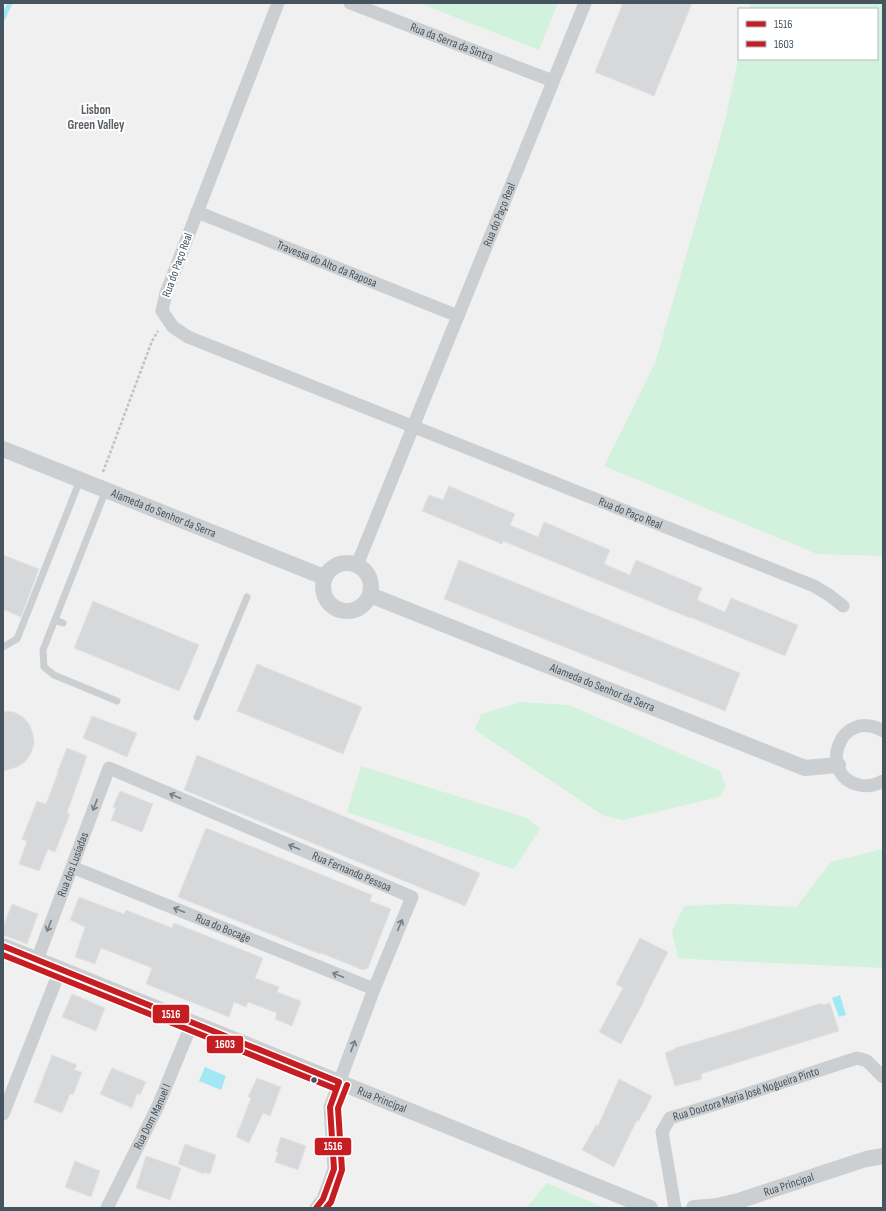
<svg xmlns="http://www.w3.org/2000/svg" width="886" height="1211" viewBox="0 0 886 1211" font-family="'Sofia Sans Condensed',sans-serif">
<rect width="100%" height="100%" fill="#f1f0f0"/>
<path fill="#d2f2dd" d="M419 3H558L539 50Z
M750 3H883V556L817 554 604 466 655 363 725 121 739 55V59H877V9H749Z
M521 702 569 705 720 771 726 787 719 797 623 820 604 816 475 730 481 714Z
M361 766 527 818 540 829 514 869 347 812Z
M883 849V968L706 960 678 958 672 931 684 906 730 904 796 907 831 862Z
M547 1183 604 1208H526Z"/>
<path fill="#a2e8f4" d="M840 995 846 1015 839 1017 832 998Z
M205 1067 226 1076 221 1090 199 1081Z"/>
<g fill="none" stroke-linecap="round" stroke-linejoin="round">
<path stroke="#a2e8f4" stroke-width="5" d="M3 18 10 3"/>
</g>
<path fill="#d7d8da" stroke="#e2e2e3" d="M623 3H692L654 96 595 72Z
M449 486 515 514 510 525 538 537 544 522 610 550 604 564 630 575 636 560 702 588 697 600 725 612 731 598 798 625 785 656 690 617V618L503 541 502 544 422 511 429 495 443 500Z
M3 555 39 569 21 617 3 609Z
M459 560 740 673 725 711 444 599Z
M93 601 199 645 179 691 74 648Z
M257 664 362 707 343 754 237 711Z
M3 711 14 712 23 717 29 724 33 734 34 744 31 753 25 762 17 767 3 771Z
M92 716 137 733 127 757 83 738Z
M67 748 87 756 67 813 70 814 55 852 48 849 39 871 19 864 27 841 22 839 37 801 46 804 58 773H57Z
M197 755 480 873 465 906 184 790Z
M120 791 153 804 142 832 111 820 116 808 113 807Z
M206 828 372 895 370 901 391 909 368 968 363 970 321 953 320 954 178 897Z
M79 897 124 914 126 910 172 928 174 923 263 958 255 978 279 987 277 992 301 1001 292 1026 275 1019 277 1013 248 1002 246 1007 234 1002 229 1017 146 984 152 968 101 948 95 964 75 957 85 927 70 920Z
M12 904 38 914 27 944 3 935V927Z
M640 938 668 952 644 999H645L621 1044 599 1032 623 988 616 984Z
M72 994 105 1008 96 1031 62 1017Z
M821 1003 822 1005 830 1003 839 1031 701 1074 702 1079 675 1086 665 1053 675 1049V1048L737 1030Z
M52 1055 77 1065 74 1070 82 1072 73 1095 70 1094 62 1113 34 1102Z
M112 1068 146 1082 140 1095 137 1094 132 1108 100 1094Z
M257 1078 281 1087 270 1116 263 1113 249 1143 236 1137 251 1098 248 1097Z
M619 1079 652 1096 644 1112H643L639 1121 637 1120 614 1167 582 1150 596 1125 598 1126Z
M281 1137 306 1146 298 1170 275 1162 278 1152 276 1151Z
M185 1144 216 1155 210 1174 204 1172V1174L178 1164Z
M146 1156 181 1168 170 1200 136 1188Z
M75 1161 100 1171 91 1197 65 1187Z"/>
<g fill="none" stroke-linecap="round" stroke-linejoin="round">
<path stroke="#b8c6c1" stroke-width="2.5" stroke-dasharray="3 2" stroke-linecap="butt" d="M103 472 152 341 158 331"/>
<path stroke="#cccfd1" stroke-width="7" d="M106 490 43 650 44 667 54 675 117 701
M55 620 63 623
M3 647 17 639 80 480
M197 717 247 597"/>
<g stroke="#cccfd1" stroke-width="13">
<path id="s1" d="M278 3 166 293 162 311 173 327 188 337 814 586 829 595 843 606"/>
<path id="s2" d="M350 3 553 81"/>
<path id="s3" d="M197 212 458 316"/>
<path id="s4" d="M357 565 585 3"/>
<path d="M883 731C840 706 816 775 859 785 868 787 876 785 883 781"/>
<path id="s5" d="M72 867 374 989"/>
<path id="s6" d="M37 960 109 768 412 897 374 989 330 1107 334 1169 323 1199 316 1208"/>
<path d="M3 1114 60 970"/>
<path id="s7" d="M107 1208 158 1106 192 1023"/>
<path id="s8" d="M675 1208 662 1132 670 1118 716 1104 857 1058 867 1061 883 1077"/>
</g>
<g stroke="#cccfd1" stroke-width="16">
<path id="s9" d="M3 449 324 577"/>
<circle cx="347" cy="587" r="24"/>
<path id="s10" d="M370 595 805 768 838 765"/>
<path id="s11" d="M3 946 650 1208"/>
<path id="s12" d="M694 1208 717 1206 738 1201 866 1159 883 1156"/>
</g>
<defs>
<path id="bus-1" d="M3 946 339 1082
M316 1208 323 1199 334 1169 330 1107 339 1082"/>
<path id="bus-2" d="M3 955 336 1089
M326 1208 331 1202 342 1170 338 1108 347 1085"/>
</defs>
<use href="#bus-1" stroke="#fff" stroke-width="9"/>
<use href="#bus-2" stroke="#fff" stroke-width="9"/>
<use href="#bus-1" stroke="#c61d23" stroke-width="6"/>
<use href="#bus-2" stroke="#c61d23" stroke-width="6"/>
</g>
<defs><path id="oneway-shaft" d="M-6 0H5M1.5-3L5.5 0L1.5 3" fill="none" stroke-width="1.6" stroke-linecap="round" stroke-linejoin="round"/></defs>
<g stroke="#747f87">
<use href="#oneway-shaft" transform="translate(175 796) rotate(-157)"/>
<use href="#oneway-shaft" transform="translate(95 805) rotate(111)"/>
<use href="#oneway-shaft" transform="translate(294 847) rotate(-157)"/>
<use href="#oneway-shaft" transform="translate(179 910) rotate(-158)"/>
<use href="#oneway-shaft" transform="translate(400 925) rotate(-68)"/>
<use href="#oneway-shaft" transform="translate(49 926) rotate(111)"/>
<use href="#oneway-shaft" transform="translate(338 975) rotate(-158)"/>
<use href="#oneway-shaft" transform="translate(353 1046) rotate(-69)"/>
</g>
<circle fill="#45545f" stroke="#fff" stroke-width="1.5" cx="314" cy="1080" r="3.5"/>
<g text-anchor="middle" stroke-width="4" stroke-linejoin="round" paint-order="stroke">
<g font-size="12" fill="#45545f" stroke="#fff">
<text dy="4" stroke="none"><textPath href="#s2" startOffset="109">Rua da Serra da Sintra</textPath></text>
<text dy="4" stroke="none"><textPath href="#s4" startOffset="378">Rua do Paço Real</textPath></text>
<text dy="4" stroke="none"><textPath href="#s3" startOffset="140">Travessa do Alto da Raposa</textPath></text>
<text transform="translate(177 265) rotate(-70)" y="4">Rua do Paço Real</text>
<text dy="4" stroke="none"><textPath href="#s9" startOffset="173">Alameda do Senhor da Serra</textPath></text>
<text dy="4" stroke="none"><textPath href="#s1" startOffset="843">Rua do Paço Real</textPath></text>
<text dy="4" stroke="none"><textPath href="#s10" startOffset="250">Alameda do Senhor da Serra</textPath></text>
<text dy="4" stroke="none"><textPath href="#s6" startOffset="102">Rua dos Lusíadas</textPath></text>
<text dy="4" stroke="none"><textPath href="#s6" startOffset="469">Rua Fernando Pessoa</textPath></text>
<text dy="4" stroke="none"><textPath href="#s5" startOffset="163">Rua do Bocage</textPath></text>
<text dy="4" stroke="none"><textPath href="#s8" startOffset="173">Rua Doutora Maria José Nogueira Pinto</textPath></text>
<text dy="4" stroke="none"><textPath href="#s11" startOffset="409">Rua Principal</textPath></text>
<text dy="4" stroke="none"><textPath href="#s7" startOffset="102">Rua Dom Manuel I</textPath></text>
<text dy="4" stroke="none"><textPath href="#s12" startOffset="98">Rua Principal</textPath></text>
</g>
<g font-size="13" font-weight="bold" fill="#5b6065" stroke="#fff">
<text x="96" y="114">Lisbon<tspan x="96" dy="15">Green Valley</tspan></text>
</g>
</g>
<g stroke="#fff" stroke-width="1.5">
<rect x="152" y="1004" width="38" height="20" rx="4" fill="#c61d23"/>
<rect x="206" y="1035" width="38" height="19" rx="4" fill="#c61d23"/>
<rect x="314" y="1137" width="38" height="19" rx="4" fill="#c61d23"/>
</g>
<g font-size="11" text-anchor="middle" font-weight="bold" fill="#fff">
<text x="171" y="1018">1516</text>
<text x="225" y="1048">1603</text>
<text x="333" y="1150">1516</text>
</g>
<rect width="886" height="1211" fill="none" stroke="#45545f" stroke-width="8"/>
<rect x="738" y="8" width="140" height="52" fill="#ffffff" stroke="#b5bbbf"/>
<rect x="746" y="21" width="20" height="6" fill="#c61d23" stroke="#b5bbbf"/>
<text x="774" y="28" font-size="12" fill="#45545f">1516</text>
<rect x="746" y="41" width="20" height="6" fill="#c61d23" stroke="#b5bbbf"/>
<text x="774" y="48" font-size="12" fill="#45545f">1603</text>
</svg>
